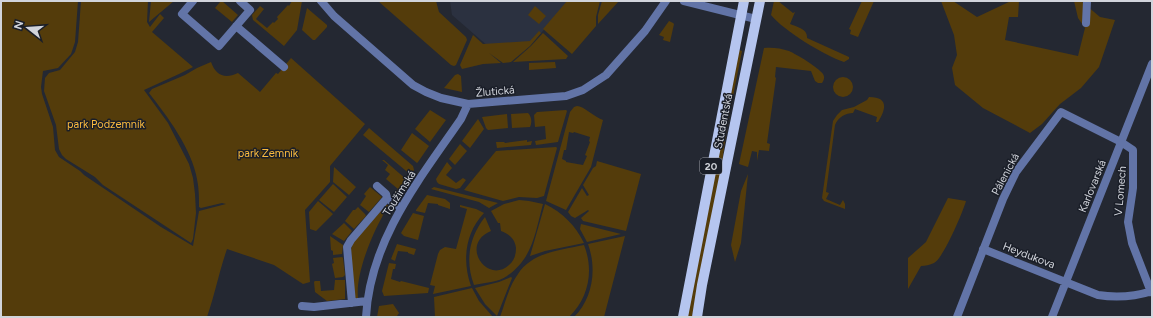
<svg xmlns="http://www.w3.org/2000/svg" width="1153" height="318" viewBox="0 0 1153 318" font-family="Figtree,sans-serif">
<rect width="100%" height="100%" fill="#242832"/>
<path fill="#2b3140" d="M450 1H570L532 43 489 47 452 15Z"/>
<path fill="#543c0b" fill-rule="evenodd" d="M1 1H78L75 42 71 54 58 68 43 71 41 87 42 94 53 127 55 150 59 157 80 171 84 175 161 227 193 246 199 211 226 204 222 203 201 208 199 207C199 198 199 188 197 179 192 149 167 116 149 93L152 89 185 75 197 68 211 62C216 76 225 79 238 73L260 92 276 73 278 74 291 58 365 124 330 166V182L305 210 310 282 303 284 274 265 227 249C219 272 215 294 207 317H1Z
M81 1H148L147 22 150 27 160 14 164 18 152 32 193 67 179 74 144 90 168 123 189 164 193 178 195 194 196 213 193 239 191 243 103 185 95 177 66 159 62 155 59 149 56 125 44 91 45 78 49 73 60 70 75 52 78 42Z
M151 1H174L149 22Z
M219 1H222L238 15 232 22 215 8 220 2Z
M292 1H302L297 30 284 46 253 20 252 15 260 6 264 9 256 19 267 28 273 22 274 23 278 19 277 17 288 5 289 6Z
M378 1H436L439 12 466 37 467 40 456 65 454 66 451 65Z
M567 1H600L596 17V26L572 54 543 29Z
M602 1H619L598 24V15Z
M774 1H778L793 13 795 12 790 24C797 27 808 29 807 38L849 57V59L844 62C824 55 784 31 771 15Z
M862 1H874L858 37 850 34 851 30 849 29Z
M941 1H953L977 17 1011 1H1019L1018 17H1009L1005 40 1078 56 1085 28 1078 18 1074 1H1081L1100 17 1115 20 1099 67 1081 88 1060 104 1042 124 1030 133 983 108 955 85 952 68 957 55 954 35Z
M535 6 546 16 539 24 528 15Z
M307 8 327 25V27L315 40H313L302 30Z
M669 21 673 23 674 24 670 42 663 40 664 37 659 35Z
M539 31 541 33 530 46 511 62 503 63 489 53 501 63 483 64 462 69 460 65 473 35 483 44 530 41Z
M543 33 568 56 566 59 513 62 531 46Z
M764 48C771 47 781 48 789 51 796 54 818 67 823 74 825 77 824 80 822 83H818L815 81 811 71 776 67 775 77 776 78 767 143 770 144 769 151 759 150 757 161V152L752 151 748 167 739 164Z
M739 50 742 51 727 127 721 169 692 317H687Z
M555 62 556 68 529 70V63Z
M458 74 461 76 462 92 444 88 455 75Z
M833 87a10 10 0 1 1 20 0a10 10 0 1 1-20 0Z
M869 97C889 97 886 109 878 122H876L877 117 855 109 853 113C846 113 838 117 835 125L826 192 829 193 826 199 840 205 843 200 845 204V209L824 201 822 198 833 121 837 115 842 110 854 107 867 100Z
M577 106C584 106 594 117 603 120L591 167 566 210 546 201 570 112 574 107ZM569 132 573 133 574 132 590 137 589 141 590 142 585 155 587 156 583 165 566 162V161L562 159 564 150H566Z
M430 110 446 120 430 142 415 129Z
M566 110 567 111 558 142 536 145 535 141 546 139 545 126 535 127 534 115 537 112Z
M528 113C532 117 532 123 530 127L512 128 511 114Z
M507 114 508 128 488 130 486 128 482 117Z
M478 119 484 129 470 148 462 141Z
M369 128 413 166 414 170 411 175 363 135Z
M412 133 429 146 418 162 417 163 401 150Z
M527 140V142L532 141 531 145 497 148 496 142H504L505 143Z
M460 144 467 151 455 165 449 159Z
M556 147 557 148 544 196 537 198 519 197 503 201 464 190 496 151Z
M382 160H384L407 180 397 195 394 194 398 189 386 179 390 174 385 170 388 165Z
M597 161 641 174 626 231 583 221 581 218 589 211 588 210 575 218 571 216 568 212 582 188 587 196 589 195 583 185 593 168 596 166Z
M447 162 452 168 446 175 456 183 463 178 466 180 460 188 456 189 439 184 437 182 436 179Z
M334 167 356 187 349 195 333 182Z
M748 174 741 243 735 262 731 245 741 191Z
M333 184 347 197 334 212 319 200Z
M370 187 382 197 369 212 360 205 366 196 364 194Z
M434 187 498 203 489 208 479 202 431 189Z
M427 195 445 199 450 203V209L438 205V204L428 203 425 213 416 211V210Z
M948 198 966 201C963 212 943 259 934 263 930 265 925 266 921 266L908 289V258L926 242Z
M519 200 529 201 543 204C535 233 533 258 507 276 499 282 484 283 474 285 465 261 469 237 485 217L491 231C459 244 487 285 509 265 514 261 516 255 516 248 515 239 509 234 501 231L500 223H498L491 211 504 204Z
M318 201 333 214 316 231 310 229 309 212Z
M545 204C563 213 575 225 584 243L545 251 530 256Z
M386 205H389C375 227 355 272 358 298H354L351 250 352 244Z
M460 205 476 209 484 213C465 233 462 261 471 286L433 294 435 286 430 285 438 254 440 250 445 247 456 249 467 209 460 207Z
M358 207 365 214 366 216 354 229 345 221 353 210H355Z
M413 213 424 216 418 240 404 236 401 233Z
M344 223 352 231 344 241 332 234Z
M581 224 621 234 587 242 580 229Z
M330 236 343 245 342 254 333 255V251L331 250Z
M625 236 604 317H574C593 298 597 269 588 244Z
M397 244 416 249 414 255 408 253V252L398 251 395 261 391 259Z
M584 245C594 270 589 298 569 317H500C505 303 509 286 518 274 532 252 561 250 584 245Z
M342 257 343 258 345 275 343 277 335 278 332 264 334 263 333 258Z
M389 263 396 264 395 269H393L391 279 400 282 401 281 429 288 428 293 384 296 382 291Z
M511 277 512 278 497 316 485 304 475 288 499 282Z
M335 280H345V299L327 301 315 292 314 282 315 281H320L321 291 334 290Z
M472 288 479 301 493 317H435L434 297Z
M393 304 399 313 397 316 377 317 379 306Z"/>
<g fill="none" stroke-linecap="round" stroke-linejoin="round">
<path stroke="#6274a7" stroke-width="8" d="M193 1 182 14 219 46 250 10 240 1
M321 1 334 16 413 85 426 92 441 98 468 104 566 96 583 90 606 75 645 31 666 1
M684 1 756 19
M1086 23 1087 1
M236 26 284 67
M377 186 386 194 387 198 401 208
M983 249 1098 295C1117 298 1133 297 1152 291
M352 303 347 247 351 240 387 198
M302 306 314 307 367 301
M366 317C370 240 419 180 461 119L468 104
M957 317 1003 199 1016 172 1061 112 1121 142 1133 150V188L1128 222 1132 243 1151 292
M1052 317 1152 64"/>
<path stroke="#b5c5ef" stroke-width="10" d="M683 317 744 1
M697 317 702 285 760 1"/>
</g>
<g text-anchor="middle" stroke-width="3" stroke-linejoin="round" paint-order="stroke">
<rect fill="#1a1e28" stroke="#9a9da5" stroke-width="1" x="700" y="158" width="22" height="16" rx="3"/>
<g font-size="10" font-weight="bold" fill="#d1d4db">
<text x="711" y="170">20</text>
</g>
<g font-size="11" fill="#d1d4db" stroke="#1a1e28">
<text transform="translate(495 91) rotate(-5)" y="4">Žlutická</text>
<text transform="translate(723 121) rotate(-79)" y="4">Studentská</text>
<text transform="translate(1005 174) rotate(-62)" y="4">Pálenická</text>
<text transform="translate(1092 186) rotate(-68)" y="4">Karlovarská</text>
<text transform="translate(1120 191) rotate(-85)" y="4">V Lomech</text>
<text transform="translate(399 193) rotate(-58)" y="4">Toužimská</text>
<text transform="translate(1029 255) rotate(21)" y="4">Heydukova</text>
</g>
<g font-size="11" fill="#fbbb3e" stroke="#1a1e28">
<text x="106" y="128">park Podzemník</text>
<text x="268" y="157">park Zemník</text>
</g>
</g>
<rect width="1153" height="318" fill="none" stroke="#d1d4db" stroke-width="4"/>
<g transform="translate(28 28) rotate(287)" stroke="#1a1e28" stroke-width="3" paint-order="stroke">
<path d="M0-3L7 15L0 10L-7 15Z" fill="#d1d4db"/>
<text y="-6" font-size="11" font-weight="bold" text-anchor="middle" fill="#d1d4db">N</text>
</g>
</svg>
